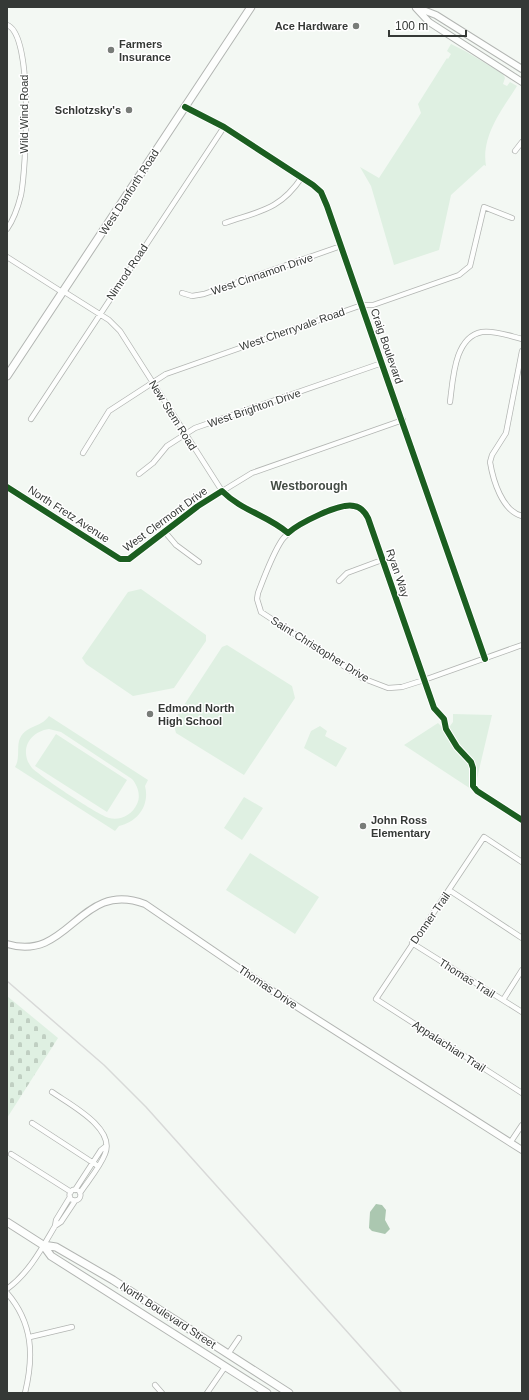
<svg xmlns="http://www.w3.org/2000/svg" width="529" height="1400" viewBox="0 0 529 1400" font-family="Helvetica,sans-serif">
<defs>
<pattern id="cemetery-stones" width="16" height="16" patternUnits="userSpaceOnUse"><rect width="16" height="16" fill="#dff0e2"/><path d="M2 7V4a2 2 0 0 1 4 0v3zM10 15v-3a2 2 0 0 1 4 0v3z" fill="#c0cfc2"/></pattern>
</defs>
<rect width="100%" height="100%" fill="#f3f8f3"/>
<path fill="#dff0e2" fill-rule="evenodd" d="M451 44 465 51 503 74 505 78 503 84 507 86 510 82 517 86C502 110 481 136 486 166L484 165 451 195 439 250 394 265 371 186 360 167 379 178 421 113 418 104 447 58 448 59 451 54 447 51Z
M141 589 206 635V641L174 688 133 696 86 664 82 658 128 592Z
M227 645 292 686 295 698 244 775 176 733 173 722 222 647Z
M453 714 492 715 474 791 404 745 438 723 442 727 450 726 453 722Z
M49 716 148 780 145 786C150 805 138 822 119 826L115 831 15 767C20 759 17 749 19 741 24 725 41 728 49 716ZM49 729 61 732 132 779C138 786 141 796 137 804 132 815 120 821 109 818 98 815 41 777 32 768 19 752 28 732 49 729Z
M320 726 327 731 325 736 347 748 336 767 304 748 311 731Z
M56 734 127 780 107 812 35 766Z
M244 797 263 808 242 840 224 828Z
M250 853 319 897 295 934 226 890Z"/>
<path fill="url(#cemetery-stones)" d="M7 996 58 1038 7 1118Z"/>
<path fill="#abc7b0" d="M376 1204 382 1205 386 1210 385 1220 390 1229 385 1234 372 1231 369 1228 370 1212Z"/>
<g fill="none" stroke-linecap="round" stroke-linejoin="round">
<defs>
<path id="minor" d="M7 25C34 34 26 169 21 195 18 207 14 219 7 229
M185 107 224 127 313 185 321 192 327 206C380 357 431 508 485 659
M515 151 522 142
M225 223C260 211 280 210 302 177
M7 257 62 292
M63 291 109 320 120 331 222 491C242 511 267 515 288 533
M182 293 192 296 204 294 341 246
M522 351 506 433 492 455 490 462C493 480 502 511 522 516
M450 402C453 380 454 337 482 332 494 330 510 336 522 339
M31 419 224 127
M83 453 109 411 166 374 362 305H373L459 275 470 266 484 207 512 218
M139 474 153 463 167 446 195 428 382 363
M7 487 120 559H129L198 506 252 473 403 420
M165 532 176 545 199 562
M339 581 347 573 382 560
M444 719 434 708 370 524C368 517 365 510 358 507 343 499 292 526 282 540 272 555 265 575 258 593L257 599 261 612 362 678 388 688 402 687 424 680 522 645
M522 862 484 837 376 999 522 1093
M449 890 522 938
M412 943 522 1012
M503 1000 522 970
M52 1092C69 1104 116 1128 105 1154 100 1167 88 1181 80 1193
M32 1123 98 1166
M510 1143 522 1125
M11 1154 71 1192
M69.5 1195a5.5 5.5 0 1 1 11 0a5.5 5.5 0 1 1-11 0Z
M75 1190 101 1150 106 1146
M55 1226 56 1220 70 1197
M7 1289C29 1273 42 1248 55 1226L61 1222 75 1201
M7 1293C33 1323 34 1356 25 1393
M30 1337 72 1327
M228 1354 239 1338
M155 1385 162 1393
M207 1393 225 1367"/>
<path id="tertiary" d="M416 8 429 22 522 82
M418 8 436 15 522 69
M7 944C70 963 79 879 145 904L271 990 522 1150"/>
<path id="secondary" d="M7 376 251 7
M7 1222 43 1245 51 1256 267 1393
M43 1245 56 1247 113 1280 289 1393"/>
</defs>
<use href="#minor" stroke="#b2b5b2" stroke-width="6"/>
<use href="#tertiary" stroke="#b2b5b2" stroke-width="8"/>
<use href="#secondary" stroke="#b2b5b2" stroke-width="9"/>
<use href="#minor" stroke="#fdfefd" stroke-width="4.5"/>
<use href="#tertiary" stroke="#fdfefd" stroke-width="6"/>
<use href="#secondary" stroke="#fdfefd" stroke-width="7"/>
<path stroke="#d8d9d8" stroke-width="1.5" d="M7 981 104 1065 146 1107 402 1393"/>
<defs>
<path id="cycleway" d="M185 107 224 127 313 185 321 192 327 206C380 357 431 508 485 659
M7 487 120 559H129L198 506 222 491C242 511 267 515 288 533 298 524 340 502 354 506 361 507 365 512 368 518L434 708 444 719 446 729 457 747 471 762 473 768V786L477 791 522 820"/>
</defs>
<use href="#cycleway" stroke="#fff" stroke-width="8"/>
<use href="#cycleway" stroke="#1b5e20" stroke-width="6"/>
</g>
<g fill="#787c78" stroke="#fff" stroke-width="1.5">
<circle cx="356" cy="26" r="4"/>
<circle cx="111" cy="50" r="4"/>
<circle cx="129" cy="110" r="4"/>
<circle cx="150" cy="714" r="4"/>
<circle cx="363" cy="826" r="4"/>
</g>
<g text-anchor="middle" stroke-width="3" stroke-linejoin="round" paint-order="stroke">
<g font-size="11" font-weight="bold" fill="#353936" stroke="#fff" text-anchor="start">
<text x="348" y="30" text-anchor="end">Ace Hardware</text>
<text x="119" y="48">Farmers<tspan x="119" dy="13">Insurance</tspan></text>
<text x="121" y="114" text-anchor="end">Schlotzsky's</text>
<text x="158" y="712">Edmond North<tspan x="158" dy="13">High School</tspan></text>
<text x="371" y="824">John Ross<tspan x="371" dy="13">Elementary</tspan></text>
</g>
<g font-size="11" fill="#353936" stroke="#fff">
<text transform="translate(24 114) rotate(-90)" y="4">Wild Wind Road</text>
<text transform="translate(129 192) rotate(-57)" y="4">West Danforth Road</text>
<text transform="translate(127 272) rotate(-56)" y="4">Nimrod Road</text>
<text transform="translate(262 274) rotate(-19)" y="4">West Cinnamon Drive</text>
<text transform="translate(292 329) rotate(-19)" y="4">West Cherryvale Road</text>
<text transform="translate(387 346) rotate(71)" y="4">Craig Boulevard</text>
<text transform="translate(254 408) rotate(-19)" y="4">West Brighton Drive</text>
<text transform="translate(173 415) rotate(58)" y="4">New Stem Road</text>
<text transform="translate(69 514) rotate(33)" y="4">North Fretz Avenue</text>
<text transform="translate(165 519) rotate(-36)" y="4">West Clermont Drive</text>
<text transform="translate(398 573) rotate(71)" y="4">Ryan Way</text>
<text transform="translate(320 649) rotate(32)" y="4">Saint Christopher Drive</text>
<text transform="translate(430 918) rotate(-55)" y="4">Donner Trail</text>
<text transform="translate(467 978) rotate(32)" y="4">Thomas Trail</text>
<text transform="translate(268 987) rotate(34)" y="4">Thomas Drive</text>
<text transform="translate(449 1046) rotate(33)" y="4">Appalachian Trail</text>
<text transform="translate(168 1315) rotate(33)" y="4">North Boulevard Street</text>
</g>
<g font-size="12" font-weight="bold" fill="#444c45" stroke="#fff">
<text x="309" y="490">Westborough</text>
</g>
</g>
<rect width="529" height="1400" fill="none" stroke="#353936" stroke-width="16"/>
<path d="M389 30v6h77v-6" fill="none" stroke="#353936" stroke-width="2"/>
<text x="395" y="30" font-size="12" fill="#353936" stroke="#ffffff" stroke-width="3" paint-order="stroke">100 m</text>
</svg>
